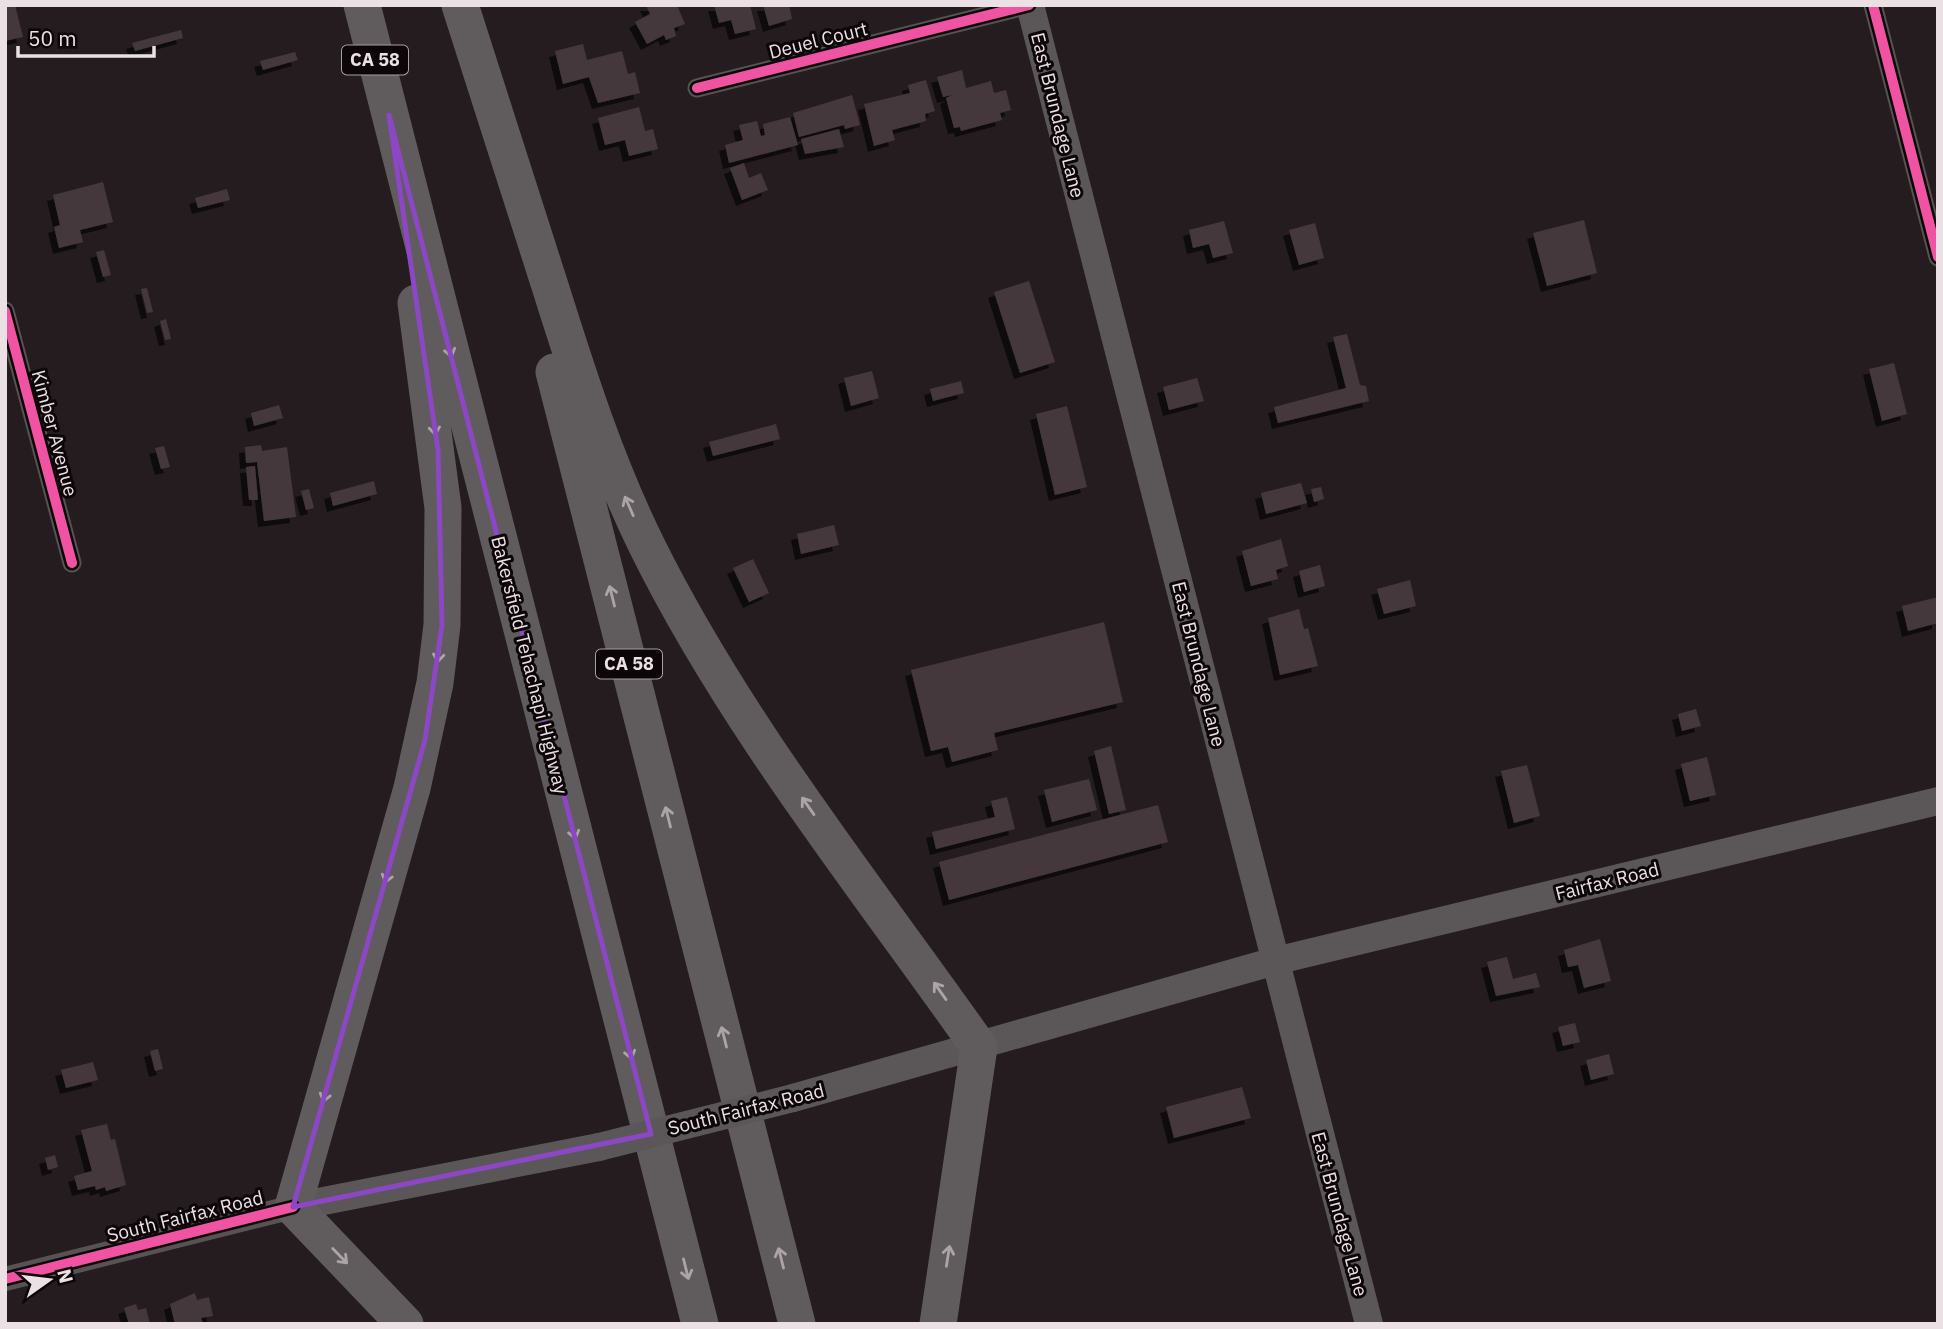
<svg xmlns="http://www.w3.org/2000/svg" width="1943" height="1329" viewBox="0 0 1943 1329" font-family="'IBM Plex Sans',sans-serif">
<defs>
<filter id="shadow"><feDropShadow dx="-6" dy="6" stdDeviation="0" flood-color="#0009"/></filter>
</defs>
<rect width="100%" height="100%" fill="#241c1e"/>
<path fill="#44393c" filter="url(#shadow)" d="M5 5H15L23 37 5 41Z
M646 5H677L685 24 674 28 676 36 666 40 664 35 647 44 635 22 650 14Z
M714 5H750L756 29 735 34 731 20 719 23Z
M763 5H789L792 19 769 26Z
M181 30 183 38 135 51 132 43Z
M583 44 587 60 622 51 628 74 635 72 640 93 598 103 589 77 563 84 555 51Z
M295 52 298 60 263 70 260 61Z
M962 70 966 88 991 81 994 93 1006 90 1011 110 1000 113 1002 120 961 131 960 127 954 128 946 98 952 95 943 97 937 77Z
M926 80 935 111 925 114 926 121 892 130 895 140 874 146 864 104 910 93 908 85Z
M852 95 860 125 845 129 844 125 799 137 793 113Z
M639 107 645 131 653 129 658 149 629 156 625 140 605 145 598 118Z
M790 117 798 145 729 163 725 145 743 140 739 125 757 121 761 136 765 135 763 124Z
M839 129 844 147 805 154 801 139Z
M744 163 749 178 761 173 768 190 742 200 730 168Z
M103 182 113 222 80 230 83 242 59 248 54 227 60 225 53 195Z
M227 189 230 200 198 208 195 198Z
M1584 220 1597 273 1547 286 1533 233Z
M1224 221 1233 253 1213 258 1209 244 1193 248 1189 230Z
M1315 223 1324 258 1299 265 1289 230Z
M104 250 111 275 103 277 96 252Z
M1029 281 1055 362 1020 373 994 292Z
M147 288 153 312 147 313 141 289Z
M166 319 171 339 165 340 160 321Z
M1347 334 1360 385 1366 386 1369 401 1278 423 1274 407 1346 388 1333 337Z
M1894 363 1907 414 1882 421 1869 369Z
M872 371 879 398 851 406 844 378Z
M1197 378 1204 401 1169 410 1163 387Z
M961 381 964 393 933 401 930 389Z
M279 405 283 418 254 426 251 413Z
M1067 406 1087 487 1055 495 1036 414Z
M776 424 780 439 713 456 709 442Z
M261 445 262 451 287 447 296 517 264 521 257 462 246 463 245 447Z
M164 446 170 467 161 469 155 448Z
M255 466 258 500H249L246 467Z
M374 481 377 494 333 506 330 493Z
M1301 483 1307 503 1266 514 1261 493Z
M1321 487 1324 499 1314 502 1311 489Z
M309 489 314 508 306 510 301 491Z
M834 525 839 545 801 554 797 534Z
M1281 539 1288 566 1276 570 1278 579 1251 586 1242 551Z
M753 559 769 593 749 602 733 568Z
M1320 565 1325 586 1304 592 1299 571Z
M1410 580 1416 606 1384 614 1377 589Z
M1938 597V623L1908 631 1902 606Z
M1299 609 1304 629 1308 628 1318 666 1280 675 1268 618Z
M1104 622 1123 702 994 733 998 750 952 762 948 747 931 751 911 670Z
M1696 709 1701 726 1682 731 1678 714Z
M1111 746 1126 810 1109 814 1094 751Z
M1707 757 1716 795 1690 801 1681 764Z
M1527 765 1540 816 1514 823 1501 771Z
M1089 779 1097 810 1052 822 1044 790Z
M1007 797 1015 829 936 849 932 832 995 817 991 801Z
M1158 805 1168 842 949 900 939 862Z
M1600 939 1611 981 1584 988 1578 965 1568 967 1564 950Z
M1507 957 1513 979 1536 973 1540 987 1496 996 1487 962Z
M1575 1023 1580 1042 1563 1046 1558 1027Z
M158 1049 163 1069 155 1071 150 1051Z
M1609 1054 1614 1074 1591 1080 1586 1060Z
M93 1062 98 1080 66 1088 61 1070Z
M1242 1087 1251 1118 1174 1138 1166 1107Z
M107 1124 111 1140 115 1139 126 1185 106 1191 105 1187 96 1190 95 1186 78 1190 74 1176 92 1171 81 1130Z
M55 1155 58 1167 48 1170 45 1158Z
M195 1293 197 1300 209 1297 213 1316 201 1318 203 1323 199 1324H175L170 1304Z
M136 1304 138 1310 146 1308 150 1324H129L124 1308Z"/>
<g fill="none" stroke-linecap="round" stroke-linejoin="round">
<path stroke="#575354" stroke-width="19" d="M1873 5 1938 257
M697 88 1029 5
M5 311 72 563"/>
<path stroke="#575354" stroke-width="24" d="M5 1279 293 1207"/>
<path stroke="#5b5758" stroke-width="28" d="M1030 5 1369 1324
M793 1098 1275 961 1938 801
M293 1207 599 1147"/>
<path stroke="#605b5d" stroke-width="37" d="M362 5 700 1324
M460 5C490 99 520 193 550 286 578 375 606 463 647 546 735 724 865 885 979 1047L938 1324
M554 372 797 1324
M405 1324 293 1207 412 788 435 683 442 625 443 508 416 303"/>
<path stroke="#5b5758" stroke-width="28" d="M599 1147 793 1098"/>
<defs>
<path id="cycleway" d="M1873 5 1938 257
M697 88 1029 5
M5 311 72 563
M5 1279 293 1207"/>
</defs>
<use href="#cycleway" stroke="#0c0608" stroke-width="15"/>
<use href="#cycleway" stroke="#f153a3" stroke-width="10"/>
</g>
<defs><path id="oneway-shaft" d="M-6 0H5M1.5-3L5.5 0L1.5 3" fill="none" stroke-width="1.6" stroke-linecap="round" stroke-linejoin="round" transform="scale(1.75)"/></defs>
<g stroke="#aca4a7">
<use href="#oneway-shaft" transform="translate(449 347) rotate(76)"/>
<use href="#oneway-shaft" transform="translate(434 425) rotate(82)"/>
<use href="#oneway-shaft" transform="translate(629 506) rotate(-114)"/>
<use href="#oneway-shaft" transform="translate(612 596) rotate(-104)"/>
<use href="#oneway-shaft" transform="translate(439 652) rotate(97)"/>
<use href="#oneway-shaft" transform="translate(808 806) rotate(-125)"/>
<use href="#oneway-shaft" transform="translate(668 817) rotate(-104)"/>
<use href="#oneway-shaft" transform="translate(573 829) rotate(76)"/>
<use href="#oneway-shaft" transform="translate(388 873) rotate(106)"/>
<use href="#oneway-shaft" transform="translate(940 991) rotate(-125)"/>
<use href="#oneway-shaft" transform="translate(724 1037) rotate(-104)"/>
<use href="#oneway-shaft" transform="translate(629 1049) rotate(76)"/>
<use href="#oneway-shaft" transform="translate(326 1092) rotate(106)"/>
<use href="#oneway-shaft" transform="translate(340 1256) rotate(46)"/>
<use href="#oneway-shaft" transform="translate(948 1256) rotate(-81)"/>
<use href="#oneway-shaft" transform="translate(781 1258) rotate(-104)"/>
<use href="#oneway-shaft" transform="translate(686 1269) rotate(76)"/>
</g>
<path fill="none" stroke="#8c47c4" stroke-width="5" stroke-linejoin="round" d="M389 115 651 1134 293 1207 425 740 442 625 438 450Z"/>
<g text-anchor="middle" stroke-width="6" stroke-linejoin="round" paint-order="stroke">
<g fill="#0c0608" stroke="#a89fa1" stroke-width="2">
<rect x="342" y="45.5" width="66" height="29" rx="5"/>
<rect x="596" y="649.5" width="66" height="29" rx="5"/>
</g>
<g font-size="18" font-weight="bold" fill="#ebe0e3">
<text x="375" y="66">CA 58</text>
<text x="629" y="670">CA 58</text>
</g>
<g font-size="19" fill="#ebe0e3" stroke="#0c0608">
<text transform="translate(818 40) rotate(-14)" y="7">Deuel Court</text>
<text transform="translate(1058 115) rotate(76)" y="7">East Brundage Lane</text>
<text transform="translate(55 433) rotate(75)" y="7">Kimber Avenue</text>
<text transform="translate(1199 664) rotate(76)" y="7">East Brundage Lane</text>
<text transform="translate(530 665) rotate(76)" y="7">Bakersfield Tehachapi Highway</text>
<text transform="translate(1607 881) rotate(-14)" y="7">Fairfax Road</text>
<text transform="translate(746 1109) rotate(-14)" y="7">South Fairfax Road</text>
<text transform="translate(1340 1214) rotate(75)" y="7">East Brundage Lane</text>
<text transform="translate(185 1216) rotate(-14)" y="7">South Fairfax Road</text>
</g>
</g>
<rect width="1943" height="1329" fill="none" stroke="#ebe0e3" stroke-width="14"/>
<g transform="translate(49 1280) rotate(76)" stroke="#0c0608" stroke-width="5" paint-order="stroke">
<path d="M0-5L12 26L0 18L-12 26Z" fill="#ebe0e3"/>
<text y="-10" font-size="19" font-weight="bold" text-anchor="middle" fill="#ebe0e3">N</text>
</g>
<path d="M18 46v10h136v-10" fill="none" stroke="#ebe0e3" stroke-width="3.5"/>
<text x="28" y="46" font-size="21" fill="#ebe0e3" stroke="#0c0608" stroke-width="5" paint-order="stroke">50 m</text>
</svg>
